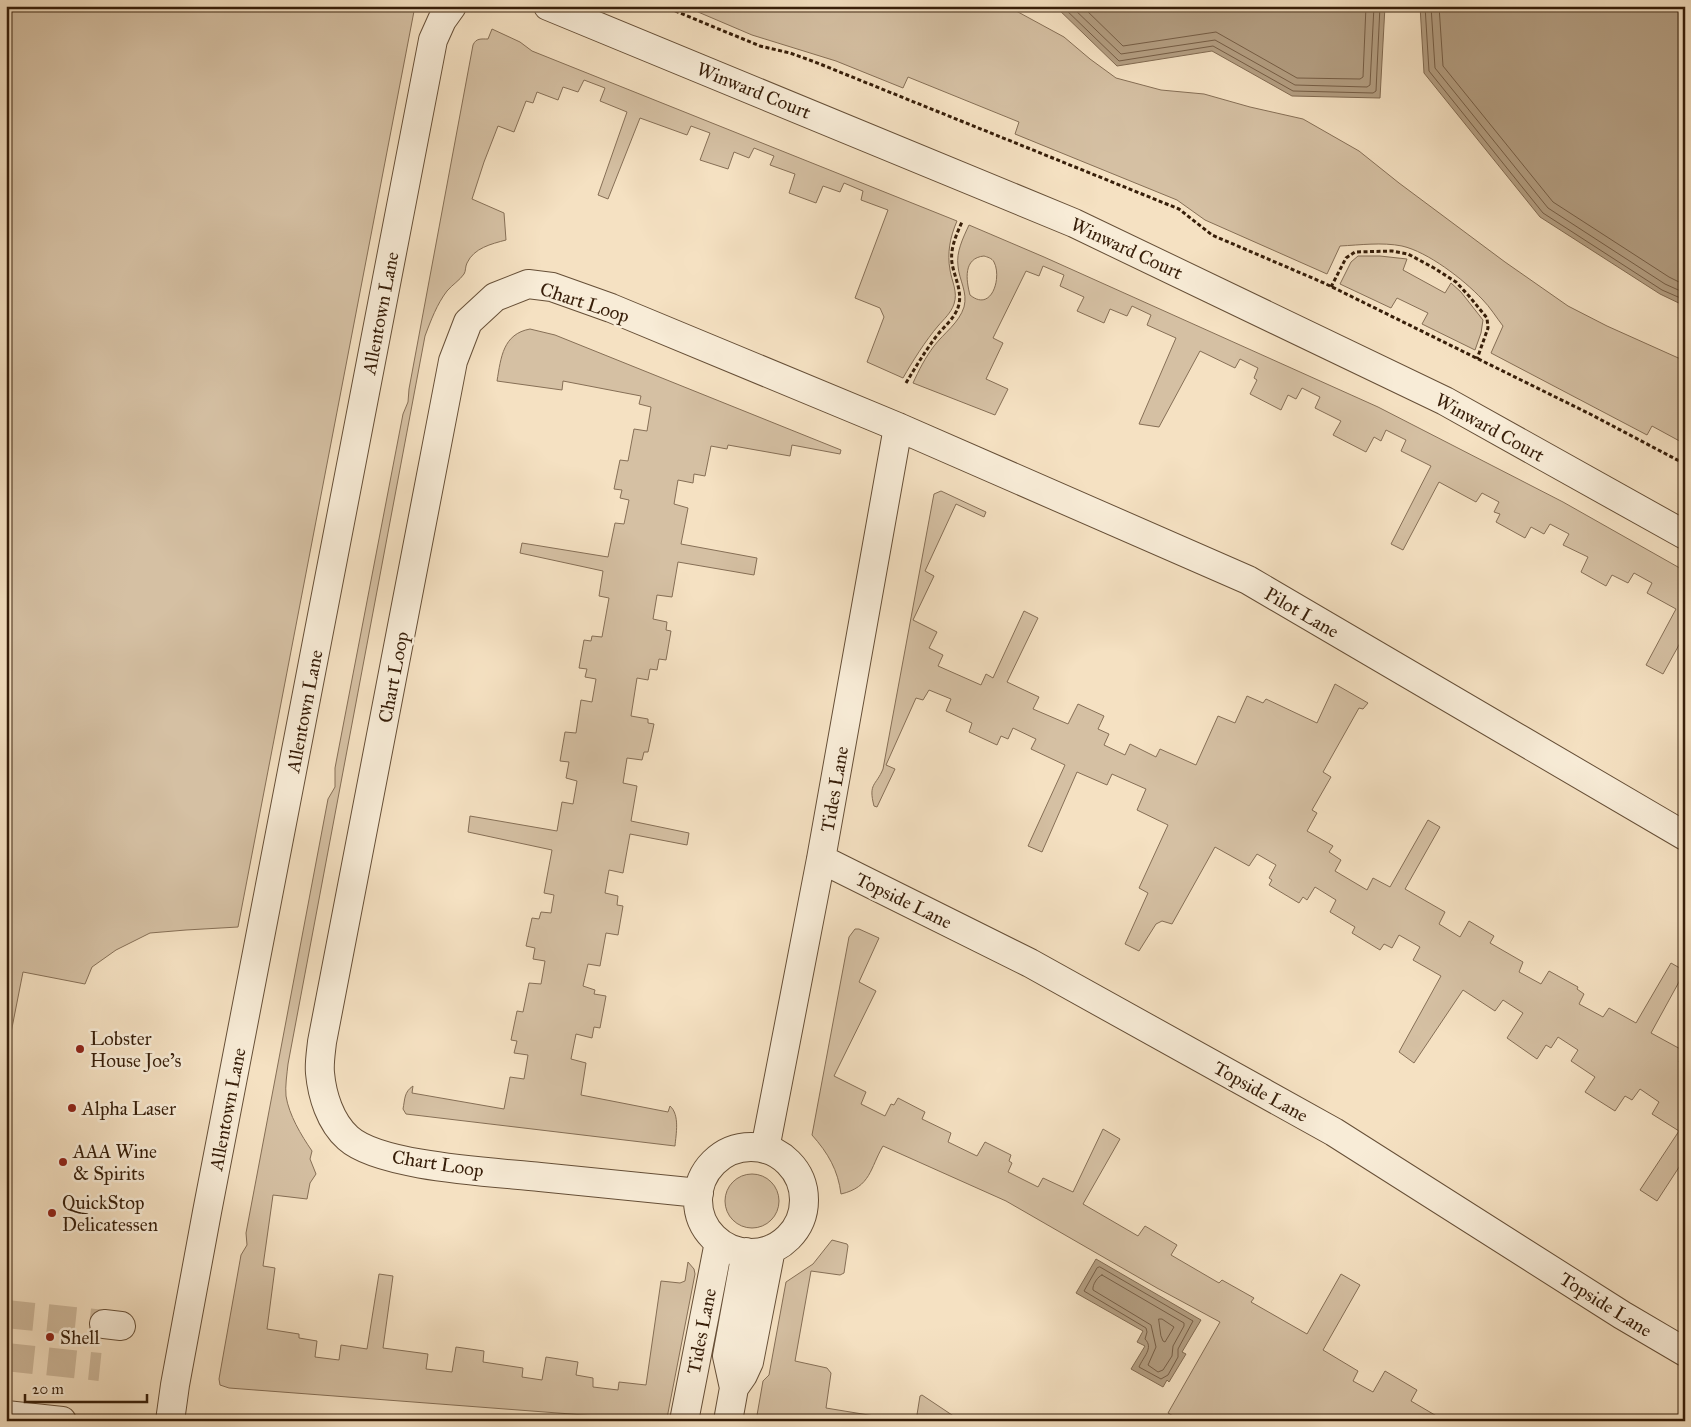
<svg xmlns="http://www.w3.org/2000/svg" width="1691" height="1427" viewBox="0 0 1691 1427" font-family="'IM FELL Great Primer',serif">
<rect width="100%" height="100%" fill="#f5e1c2"/>
<filter id="stains"><feTurbulence type="fractalNoise" baseFrequency=".004" numOctaves="4"/><feColorMatrix values="0 0 0 0 .2 0 0 0 0 .09 0 0 0 0 .02 0 0 0 .5 -.17"/></filter>
<radialGradient id="worn" r=".72"><stop offset=".6" stop-color="#630" stop-opacity="0"/><stop offset="1" stop-color="#630" stop-opacity=".3"/></radialGradient>
<path fill="#d5c0a3" stroke="#866f56" fill-rule="evenodd" d="M6 6H415L238 927 186 930 150 933 116 950 92 967 85 984 23 972 6 1058Z
M684 6H1007L1064 37 1090 59 1116 78 1161 90 1204 94 1250 107 1303 119 1359 151 1399 183 1505 262 1568 306 1607 326 1685 361V444L1652 426 1647 435 1491 353 1503 326C1496 317 1490 307 1482 299 1463 279 1428 252 1402 246 1382 242 1360 245 1340 246L1327 274 1205 220 1177 200 1015 134 1019 122 908 77 903 88 836 61 752 35Z
M492 29 520 42 532 51 957 221C950 237 947 253 950 270 952 282 958 292 954 304 951 313 944 319 938 326 926 340 912 362 903 378L867 362 884 317 880 308 855 298 888 210 861 200 863 191 844 183 840 192 823 186 816 203 789 193 795 174 770 165 774 156 754 148 749 158 734 152 728 169 700 160 710 133 691 126 687 135 640 118 608 199 598 195 627 112 600 101 605 88 584 80 578 92 563 87 558 100 537 92 533 103 526 101 514 132 498 126 484 162 472 199 504 213 506 240C491 244 474 248 467 263 465 267 466 271 464 274 460 280 452 285 447 291 437 304 431 320 425 336L288 1064C287 1074 285 1086 286 1096 289 1115 301 1135 312 1151L310 1159 316 1174 310 1183 307 1199 273 1195 263 1266 275 1268 267 1329 299 1334V1338L317 1341 315 1357 339 1360 341 1345 367 1349 379 1274 393 1276 383 1348 428 1354 426 1369 452 1372 456 1347 484 1351 483 1362 523 1368 522 1377 542 1380 546 1357 578 1362 576 1375 593 1378V1387L618 1390 619 1382 646 1385 661 1281 680 1283 685 1281 688 1262 694 1269 695 1274 667 1418 663 1421 229 1388 220 1385 219 1379 241 1255 247 1245 246 1233 328 799 335 787V768L403 414 408 402 409 389 473 45C476 38 481 39 488 39Z
M969 225 1044 257 1378 407 1563 502 1685 571V634L1663 674 1646 665 1676 609 1647 593 1652 583 1634 573 1628 583 1612 575 1606 586 1581 572 1588 557 1563 545 1569 534 1550 524 1544 534 1531 527 1525 538 1496 522 1500 514 1494 512 1499 502 1482 493 1476 502 1439 482 1403 550 1391 544 1431 466 1401 451 1406 440 1386 430 1381 441 1374 437 1366 452 1333 435 1341 421 1315 408 1320 397 1302 388 1296 399 1288 395 1281 410 1250 394 1257 380 1254 378 1258 368 1240 359 1235 368 1200 351 1159 427 1139 424 1176 338 1147 325 1151 315 1132 306 1127 316 1110 309 1104 323 1077 311 1084 297 1060 286 1064 275 1043 266 1039 276 1026 271 993 338 1003 343 986 379 1008 389 995 415 913 383C919 370 925 358 934 346 944 333 959 323 964 307 968 292 959 280 958 266 956 252 963 238 969 225ZM984 256C987 257 992 258 994 262 1002 277 992 313 970 295 966 280 963 258 984 256Z
M1358 256H1380L1407 259 1403 270 1445 293 1451 283 1461 292 1483 320 1481 333 1475 350 1422 324 1428 313 1397 298 1391 308 1340 284 1351 262Z
M530 329 555 335 841 450 840 454 792 445 790 456 728 445 727 449 711 446 705 476 694 474 693 483 678 480 674 504 688 508 681 544 757 558 754 575 678 562 672 597 657 595 653 619 667 622 666 630 671 631 666 660 659 659 657 670 650 669 648 680 637 678 631 716 648 719V723L654 724 648 752H644L642 760 627 758 623 783 637 786 631 821 689 833 687 845 630 834 623 873 609 870 605 893 618 896 617 905 623 906 618 935 606 933 600 966 588 964 583 986 595 990 594 994 606 996 600 1028 594 1027 592 1038 576 1034 571 1059 586 1063 581 1095 668 1112 670 1106C680 1115 676 1134 675 1146L406 1114 403 1109C405 1099 404 1092 413 1086L412 1093 504 1109 510 1077 524 1079 528 1055 514 1053 517 1041 511 1040 517 1011 523 1012 529 983 541 984 545 961 533 959 535 948 526 946 532 918 539 919 541 912 551 913 554 895 544 893 552 850 468 832 470 816 557 831 562 802 573 804 577 781 566 778 569 762 560 761 565 732 576 733 581 700 592 702 596 679 585 677 587 669 579 668 584 640 591 641 592 636 602 637 609 598 599 596 603 571 520 553 522 543 608 557 615 523 624 524 629 500 620 498 622 490 614 489 620 460 628 461 634 429 647 431 651 407 639 404 641 396 563 381 562 390 497 381C501 357 503 334 530 329Z
M941 491 986 512 984 517 956 504 925 571 934 576 913 620 937 632 929 648 943 655 938 666 981 685 986 674 993 678 1024 611 1038 618 1007 682 1039 697 1033 709 1068 724 1078 704 1104 716 1098 729 1109 734 1104 745 1125 755 1130 744 1156 757 1160 749 1196 765 1218 716 1235 723 1247 696 1263 703 1266 699 1317 723 1335 684 1368 703 1363 709 1359 708 1323 772 1331 777 1312 810 1317 813 1307 831 1333 846 1329 852 1341 860 1335 871 1367 890 1373 878 1390 887 1428 820 1440 827 1405 889 1445 912 1439 924 1460 937 1469 921 1494 936 1490 943 1523 962 1519 972 1541 984 1549 971 1578 987 1577 989 1584 994 1579 1004 1603 1017 1609 1008 1636 1023 1671 963 1685 971 1651 1033 1684 1051 1679 1062 1685 1066V1158L1657 1201 1640 1190 1679 1131 1652 1114 1659 1102 1640 1089 1632 1100 1625 1096 1615 1111 1585 1092 1595 1077 1571 1061 1578 1050 1558 1037 1551 1048 1546 1045 1537 1059 1507 1038 1523 1013 1503 1000 1495 1011 1463 990 1414 1063 1399 1052 1441 976 1413 960 1420 947 1399 935 1392 948 1384 944 1380 950 1352 933 1355 927 1330 912 1336 900 1315 887 1307 900 1303 897 1299 903 1269 885 1272 880 1269 878 1276 865 1257 854 1249 866 1215 847 1172 924 1162 921 1156 924 1139 951 1125 944 1148 893 1139 888 1168 825 1137 810 1146 789 1112 774 1107 785 1077 772 1042 852 1028 846 1065 765 1031 749 1036 739 1013 728 1008 739 1001 736 997 745 969 732 972 723 946 711 951 699 929 690 923 700 916 698 886 765 895 769 877 807 874 806C868 783 876 786 883 769L933 499 934 494Z
M855 929H859L879 938 859 982 876 991 834 1076 866 1092 861 1104 885 1116 891 1104 894 1105 898 1098 925 1112 922 1119 951 1133 948 1142 977 1156 985 1142 1011 1155 1009 1161 1012 1163 1008 1172 1038 1187 1043 1178 1073 1192 1103 1129 1120 1139 1083 1204 1138 1236 1145 1226 1177 1245 1171 1255 1219 1283 1222 1280 1254 1298 1251 1302 1307 1334 1341 1274 1360 1285 1323 1350 1358 1371 1353 1381 1373 1392 1385 1371 1417 1390 1411 1401 1440 1418 1438 1421H1182L1168 1413 1220 1322 1157 1288 1006 1201 883 1146C870 1168 871 1187 841 1194 838 1170 828 1153 812 1135L849 937Z
M725 1201a27 27 0 1 1 54 0a27 27 0 1 1-54 0Z
M832 1240 847 1244 848 1246 844 1273 840 1275 811 1271 795 1361 827 1368 831 1373 826 1408 905 1421H756L763 1381 769 1375 786 1282 813 1264Z
M922 1395 961 1421H916L920 1396Z"/>
<path fill="#b49f83" stroke="#826b52" d="M1055 6H1385L1380 98 1292 96 1212 51 1117 66Z
M1420 6H1685V306L1660 294 1540 217 1424 73Z
M1096 1259 1201 1320 1182 1352 1186 1354 1169 1382 1167 1380 1163 1387 1131 1369 1145 1346 1137 1342 1143 1331 1076 1293Z"/>
<g fill="none" stroke-linecap="round" stroke-linejoin="round">
<path stroke="#765e46" stroke-width="1" d="M1062 6 1119 61 1213 46 1293 91 1373 93 1376 91 1380 6
M1071 6 1121 54 1215 40 1295 85 1367 87 1370 85 1374 6
M1082 6 1123 46 1216 32 1297 78 1360 79 1363 77 1366 6
M1425 6 1429 71 1543 213 1662 290 1685 300
M1431 6 1435 68 1548 208 1665 284 1685 293
M1439 6 1443 66 1553 202 1669 277 1685 285
M1100 1267 1193 1321 1178 1349V1357L1168 1375 1161 1379 1139 1367C1143 1357 1154 1348 1145 1339L1147 1332 1146 1328 1084 1291 1097 1268Z
M1102 1275 1184 1323V1326L1173 1346 1172 1356 1163 1370 1158 1372 1148 1365 1156 1347 1151 1325 1093 1290C1092 1285 1098 1276 1102 1275Z
M1159 1319H1162L1174 1327 1165 1342 1163 1341 1161 1336Z"/>
<path stroke="#cfba9d" stroke-width="28" stroke-dasharray="28 14" stroke-linecap="butt" d="M6 1314 104 1324
M6 1357 100 1367"/>
<defs>
<path id="minor" d="M548 6 1074 223 1445 401 1685 535
M821 859 1030 963 1334 1132 1622 1315 1685 1352
M698 1200a53 53 0 1 1 106 0a53 53 0 1 1-106 0Z
M765 1149 821 859 898 427
M699 1193C646 1188 593 1182 540 1177 494 1172 380 1167 348 1138 330 1122 322 1095 320 1073 319 1063 321 1052 322 1042L453 361 468 322 495 297 528 284 552 287 611 308 898 427 1248 580 1685 836
M104 1324 121 1326
M734 1388 743 1375 749 1362 771 1249
M6 1415 62 1421
M170 1421 175 1385 207 1212 433 40 442 20 452 6
M684 1421 719 1242
M728 1421 734 1388 727 1356 746 1252"/>
</defs>
<use href="#minor" stroke="#664f37" stroke-width="30"/>
<path stroke="#371e09" stroke-width="3" stroke-dasharray="4 2.5" stroke-linecap="butt" d="M663 6 760 46 790 53 815 62 1179 209 1212 235 1324 283 1590 414 1685 464
M1331 287 1346 258 1355 252 1392 251 1408 254 1434 268 1456 282 1469 296 1487 318 1488 328 1477 359
M906 383C915 368 924 353 935 338 943 327 956 318 959 304 962 290 954 276 952 263 950 249 956 235 962 222"/>
<use href="#minor" stroke="#f8ecd7" stroke-width="28"/>
</g>
<g fill="#8f2418" stroke="#f8ecd7" stroke-width="2">
<circle cx="80" cy="1049" r="5"/>
<circle cx="72" cy="1108" r="5"/>
<circle cx="63" cy="1162" r="5"/>
<circle cx="52" cy="1213" r="5"/>
<circle cx="50" cy="1337" r="5"/>
</g>
<g text-anchor="middle" stroke-width="5" stroke-linejoin="round" paint-order="stroke">
<g font-size="19" fill="#371e09" stroke="#f8ecd7">
<text transform="translate(754 90) rotate(22)" y="7">Winward Court</text>
<text transform="translate(1127 248) rotate(25)" y="7">Winward Court</text>
<text transform="translate(585 302) rotate(18)" y="7">Chart Loop</text>
<text transform="translate(380 313) rotate(-79)" y="7">Allentown Lane</text>
<text transform="translate(1490 427) rotate(29)" y="7">Winward Court</text>
<text transform="translate(1302 612) rotate(30)" y="7">Pilot Lane</text>
<text transform="translate(393 677) rotate(-79)" y="7">Chart Loop</text>
<text transform="translate(304 711) rotate(-79)" y="7">Allentown Lane</text>
<text transform="translate(834 789) rotate(-80)" y="7">Tides Lane</text>
<text transform="translate(904 900) rotate(26)" y="7">Topside Lane</text>
<text transform="translate(1261 1091) rotate(29)" y="7">Topside Lane</text>
<text transform="translate(227 1109) rotate(-79)" y="7">Allentown Lane</text>
<text transform="translate(438 1163) rotate(9)" y="7">Chart Loop</text>
<text transform="translate(1606 1304) rotate(32)" y="7">Topside Lane</text>
<text transform="translate(701 1331) rotate(-79)" y="7">Tides Lane</text>
</g>
<g font-size="19" fill="#371e09" stroke="#f8ecd7" text-anchor="start">
<text x="90" y="1045">Lobster<tspan x="90" dy="22">House Joe's</tspan></text>
<text x="82" y="1115">Alpha Laser</text>
<text x="73" y="1158">AAA Wine<tspan x="73" dy="22">&amp; Spirits</tspan></text>
<text x="62" y="1209">QuickStop<tspan x="62" dy="22">Delicatessen</tspan></text>
<text x="60" y="1344">Shell</text>
</g>
</g>
<rect width="1691" height="1427" fill="none" stroke="#f5e1c2" stroke-width="25"/>
<rect x="8" y="8" width="1676" height="1412" fill="none" stroke="#371e09" stroke-width="2.5"/>
<rect x="12" y="12" width="1666" height="1402" fill="none" stroke="#371e09"/>
<path d="M25 1394v8h122v-8" fill="none" stroke="#371e09" stroke-width="2.5"/>
<text x="32" y="1394" font-size="15" fill="#371e09" stroke="#f8ecd7" stroke-width="4" paint-order="stroke">20 m</text>
<rect width="100%" height="100%" filter="url(#stains)"/>
<rect width="100%" height="100%" fill="url(#worn)"/>
</svg>
